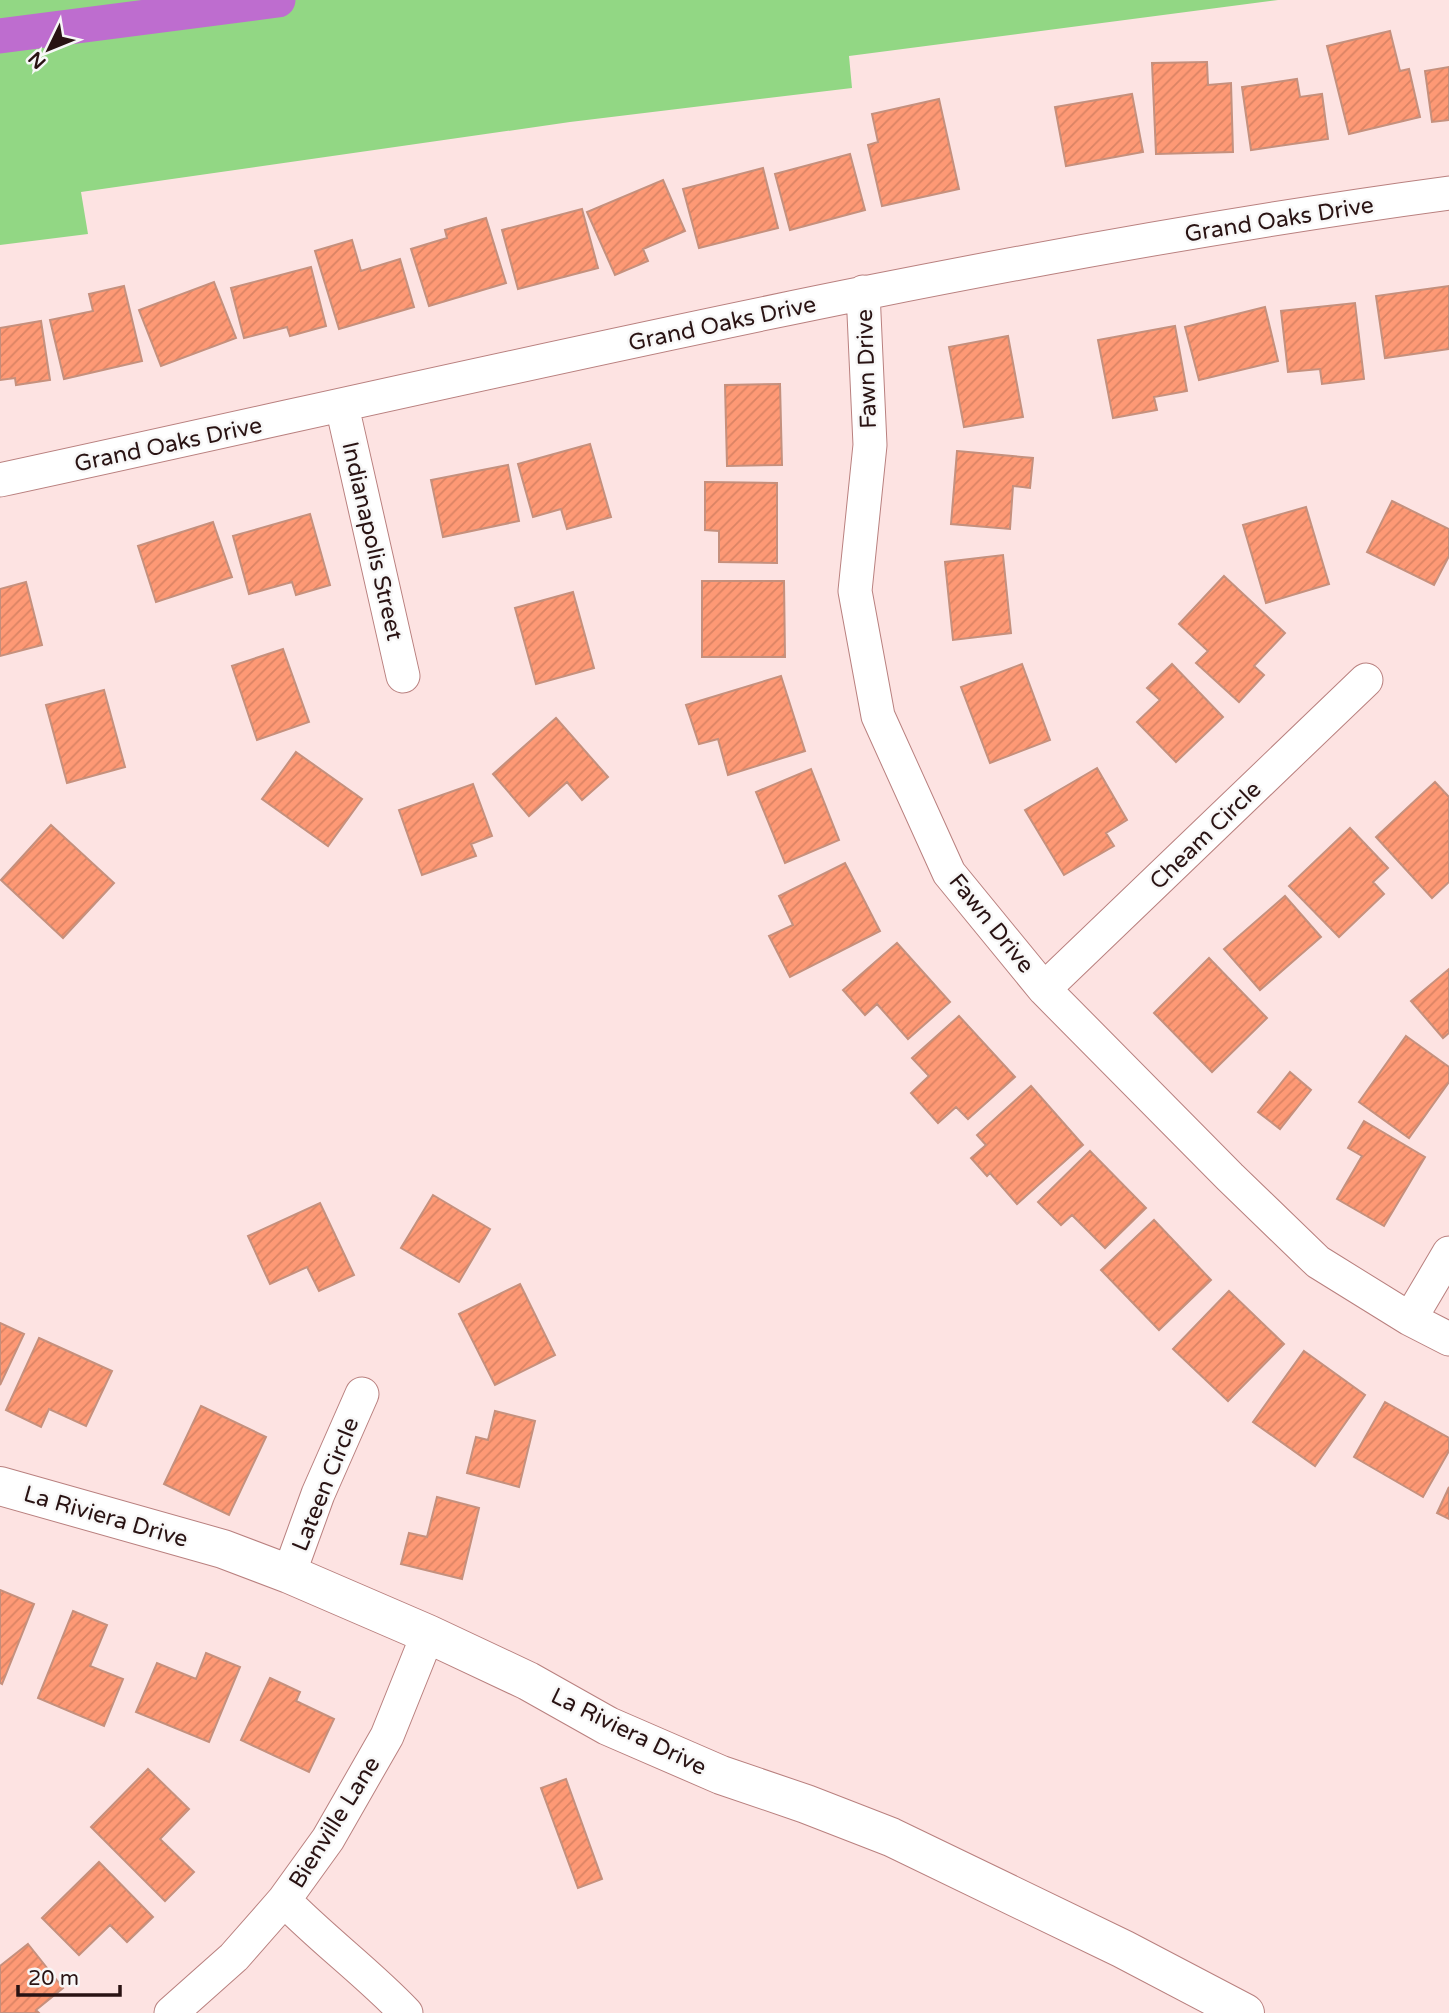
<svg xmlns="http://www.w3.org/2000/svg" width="1449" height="2013" viewBox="0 0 1449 2013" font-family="'Varela Round',sans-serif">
<defs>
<pattern id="building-hatch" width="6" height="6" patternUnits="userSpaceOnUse" patternTransform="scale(1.75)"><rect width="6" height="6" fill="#fe9975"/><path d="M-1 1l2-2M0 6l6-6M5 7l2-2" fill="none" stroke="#da8364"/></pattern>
</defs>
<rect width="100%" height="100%" fill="#fde3e2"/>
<path fill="#92d784" d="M0 0H1278L849 56 852 88 570 122 81 192 88 234 0 245Z"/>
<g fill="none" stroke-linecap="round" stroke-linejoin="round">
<path stroke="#be6dcf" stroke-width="35" d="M0 36 278 0"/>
</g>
<path fill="url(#building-hatch)" stroke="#c5907d" stroke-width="2" d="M1390 31 1400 71 1409 69 1420 117 1349 134 1327 46Z
M1207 62 1208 85 1231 83 1233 152 1156 154 1152 63Z
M1449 67V120L1432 122 1425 71Z
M1297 79 1300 97 1322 94 1328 139 1251 150 1242 87Z
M1132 94 1143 152 1066 166 1055 107Z
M939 99 959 189 882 206 868 145 878 142 872 114Z
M850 154 865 210 790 230 775 174Z
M763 168 778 228 699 248 683 189Z
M663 180 685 231 643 249 648 261 615 275 587 212Z
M582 209 598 268 518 289 502 230Z
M486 218 506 283 429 306 411 249 447 238 445 230Z
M352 240 361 271 400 259 414 307 339 329 315 251Z
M311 267 326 326 290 336 287 327 244 338 231 288Z
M214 282 236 338 161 366 139 310Z
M124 286 142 361 64 379 50 320 93 311 89 294Z
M1449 286V349L1385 358 1376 296Z
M1355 303 1364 379 1322 384 1320 369 1288 372 1281 311Z
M1265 307 1278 361 1199 380 1185 327Z
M41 321 50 380 16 385 15 378 0 380V328Z
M1175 326 1187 391 1154 397 1157 410 1113 418 1098 340Z
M1008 336 1023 417 964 427 949 347Z
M780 384 782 465 727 466 725 385Z
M590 444 611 517 567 529 561 509 533 517 518 464Z
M957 451 1033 458 1030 488 1013 486 1010 529 951 524Z
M508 465 519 521 443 537 431 480Z
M705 482 777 483V563L719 562V531L705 530Z
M1392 501 1449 529V556L1434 585 1367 552Z
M1306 507 1329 584 1266 603 1243 525Z
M310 514 330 585 296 595 292 582 249 594 233 536Z
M213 522 232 577 156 602 138 546Z
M1003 555 1011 633 953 640 945 562Z
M1224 576 1285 633 1254 666 1264 675 1239 702 1196 663 1208 651 1179 624Z
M702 581H784L785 657H702Z
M26 582 42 645 0 656V589Z
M573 592 594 668 536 684 515 608Z
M283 649 309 722 257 740 232 666Z
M1022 664 1050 740 990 763 961 687Z
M1172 664 1223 717 1176 762 1137 722 1160 700 1147 688Z
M781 676 805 751 728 775 718 739 699 744 686 705Z
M104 690 125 767 67 783 46 705Z
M556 718 608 777 582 800 567 782 529 816 493 774Z
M296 752 362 799 328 846 262 799Z
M1097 768 1127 820 1106 833 1114 846 1064 875 1025 810Z
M811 769 839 840 785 863 756 792Z
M1435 782 1449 797V882L1432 898 1376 837Z
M473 784 492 836 471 844 476 856 422 875 399 810Z
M51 825 114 883 63 938 1 880Z
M1350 828 1388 868 1373 882 1384 894 1339 937 1289 886Z
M845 863 880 931 790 977 769 936 793 925 779 896Z
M1285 896 1321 937 1260 990 1224 949Z
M897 943 950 1002 908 1039 877 1004 865 1015 843 990Z
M1209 958 1267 1018 1212 1072 1154 1013Z
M1449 969V1033L1443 1038 1411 1001Z
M959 1016 1015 1077 968 1119 956 1107 938 1123 911 1093 929 1076 912 1058Z
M1406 1036 1449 1067V1082L1409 1138 1359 1102Z
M1290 1072 1311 1090 1280 1129 1258 1112Z
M1031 1086 1083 1145 1017 1204 990 1173 987 1176 971 1158 986 1145 977 1135Z
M1364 1121 1425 1157 1384 1226 1337 1199 1362 1156 1348 1148Z
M1090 1151 1146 1208 1105 1248 1072 1215 1061 1225 1038 1202Z
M433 1195 490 1229 459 1282 401 1248Z
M320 1203 354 1275 319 1291 307 1267 270 1284 248 1236Z
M1154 1220 1211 1280 1159 1330 1101 1270Z
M520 1284 555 1355 495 1385 459 1314Z
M1229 1291 1284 1344 1228 1401 1173 1349Z
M0 1323 24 1334 0 1385Z
M39 1338 112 1371 86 1426 49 1409 41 1427 6 1410Z
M1304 1351 1365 1395 1315 1466 1253 1422Z
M1385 1402 1449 1438V1451L1423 1497 1354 1457Z
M201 1406 266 1437 229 1515 164 1484Z
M495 1411 535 1421 519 1487 467 1473 476 1437 488 1440Z
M1449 1487V1519L1437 1513Z
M437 1497 479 1508 462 1579 401 1564 409 1533 427 1537Z
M0 1590 34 1604 2 1684 0 1683Z
M73 1611 107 1625 90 1666 123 1679 104 1726 38 1698Z
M206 1653 240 1667 209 1742 136 1712 157 1663 196 1679Z
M270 1678 300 1692 296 1701 334 1719 309 1772 241 1740Z
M148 1769 189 1809 160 1839 194 1872 165 1901 91 1827Z
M566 1779 602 1879 578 1888 541 1788Z
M99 1862 153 1917 127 1942 110 1925 79 1955 42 1918Z
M28 1944 63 1988 36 2010 39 2013H0V1966Z"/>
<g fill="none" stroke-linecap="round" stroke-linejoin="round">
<defs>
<path id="minor" d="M863 292 870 445 855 591 878 716 949 873 1044 989 1230 1177 1318 1262 1410 1319 1449 1339
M342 406 403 676
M0 480C481 376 961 259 1449 193
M1044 989 1366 680
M1410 1319 1449 1253
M289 1574 318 1494 362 1394
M284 1900C323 1940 368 1973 406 2013
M171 2013 234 1957 284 1900 328 1839 387 1736 428 1634"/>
<path id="tertiary" d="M0 1486 223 1549 289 1574 428 1634 528 1681 608 1726 721 1775 806 1804 891 1837 1123 1949 1245 2013"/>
</defs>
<use href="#minor" stroke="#b9807f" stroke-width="35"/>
<use href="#tertiary" stroke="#b9807f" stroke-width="40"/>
<use href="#minor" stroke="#fff" stroke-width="33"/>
<use href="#tertiary" stroke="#fff" stroke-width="38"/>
</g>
<g text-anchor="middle" stroke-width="5" stroke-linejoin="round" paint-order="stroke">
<g font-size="23" fill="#291313" stroke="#f7f7f7">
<text transform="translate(1279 219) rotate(-9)" y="8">Grand Oaks Drive</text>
<text transform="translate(722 323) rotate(-12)" y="8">Grand Oaks Drive</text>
<text transform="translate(866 369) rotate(-92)" y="8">Fawn Drive</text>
<text transform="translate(168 444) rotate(-12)" y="8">Grand Oaks Drive</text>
<text transform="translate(373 541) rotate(77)" y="8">Indianapolis Street</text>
<text transform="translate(1205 835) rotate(-44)" y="8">Cheam Circle</text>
<text transform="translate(992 923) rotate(51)" y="8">Fawn Drive</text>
<text transform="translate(325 1484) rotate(-68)" y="8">Lateen Circle</text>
<text transform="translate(106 1516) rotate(16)" y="8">La Riviera Drive</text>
<text transform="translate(629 1731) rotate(26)" y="8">La Riviera Drive</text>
<text transform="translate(334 1822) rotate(-58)" y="8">Bienville Lane</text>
</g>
</g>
<g transform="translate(49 49) rotate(227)" stroke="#f7f7f7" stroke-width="5" paint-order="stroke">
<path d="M0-5L12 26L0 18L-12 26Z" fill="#291313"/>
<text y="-10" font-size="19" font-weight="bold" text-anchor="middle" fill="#291313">N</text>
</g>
<path d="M18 1985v10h102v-10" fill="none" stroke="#291313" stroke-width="3.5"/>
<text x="28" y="1985" font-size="21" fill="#291313" stroke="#f7f7f7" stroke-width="5" paint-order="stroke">20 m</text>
</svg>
